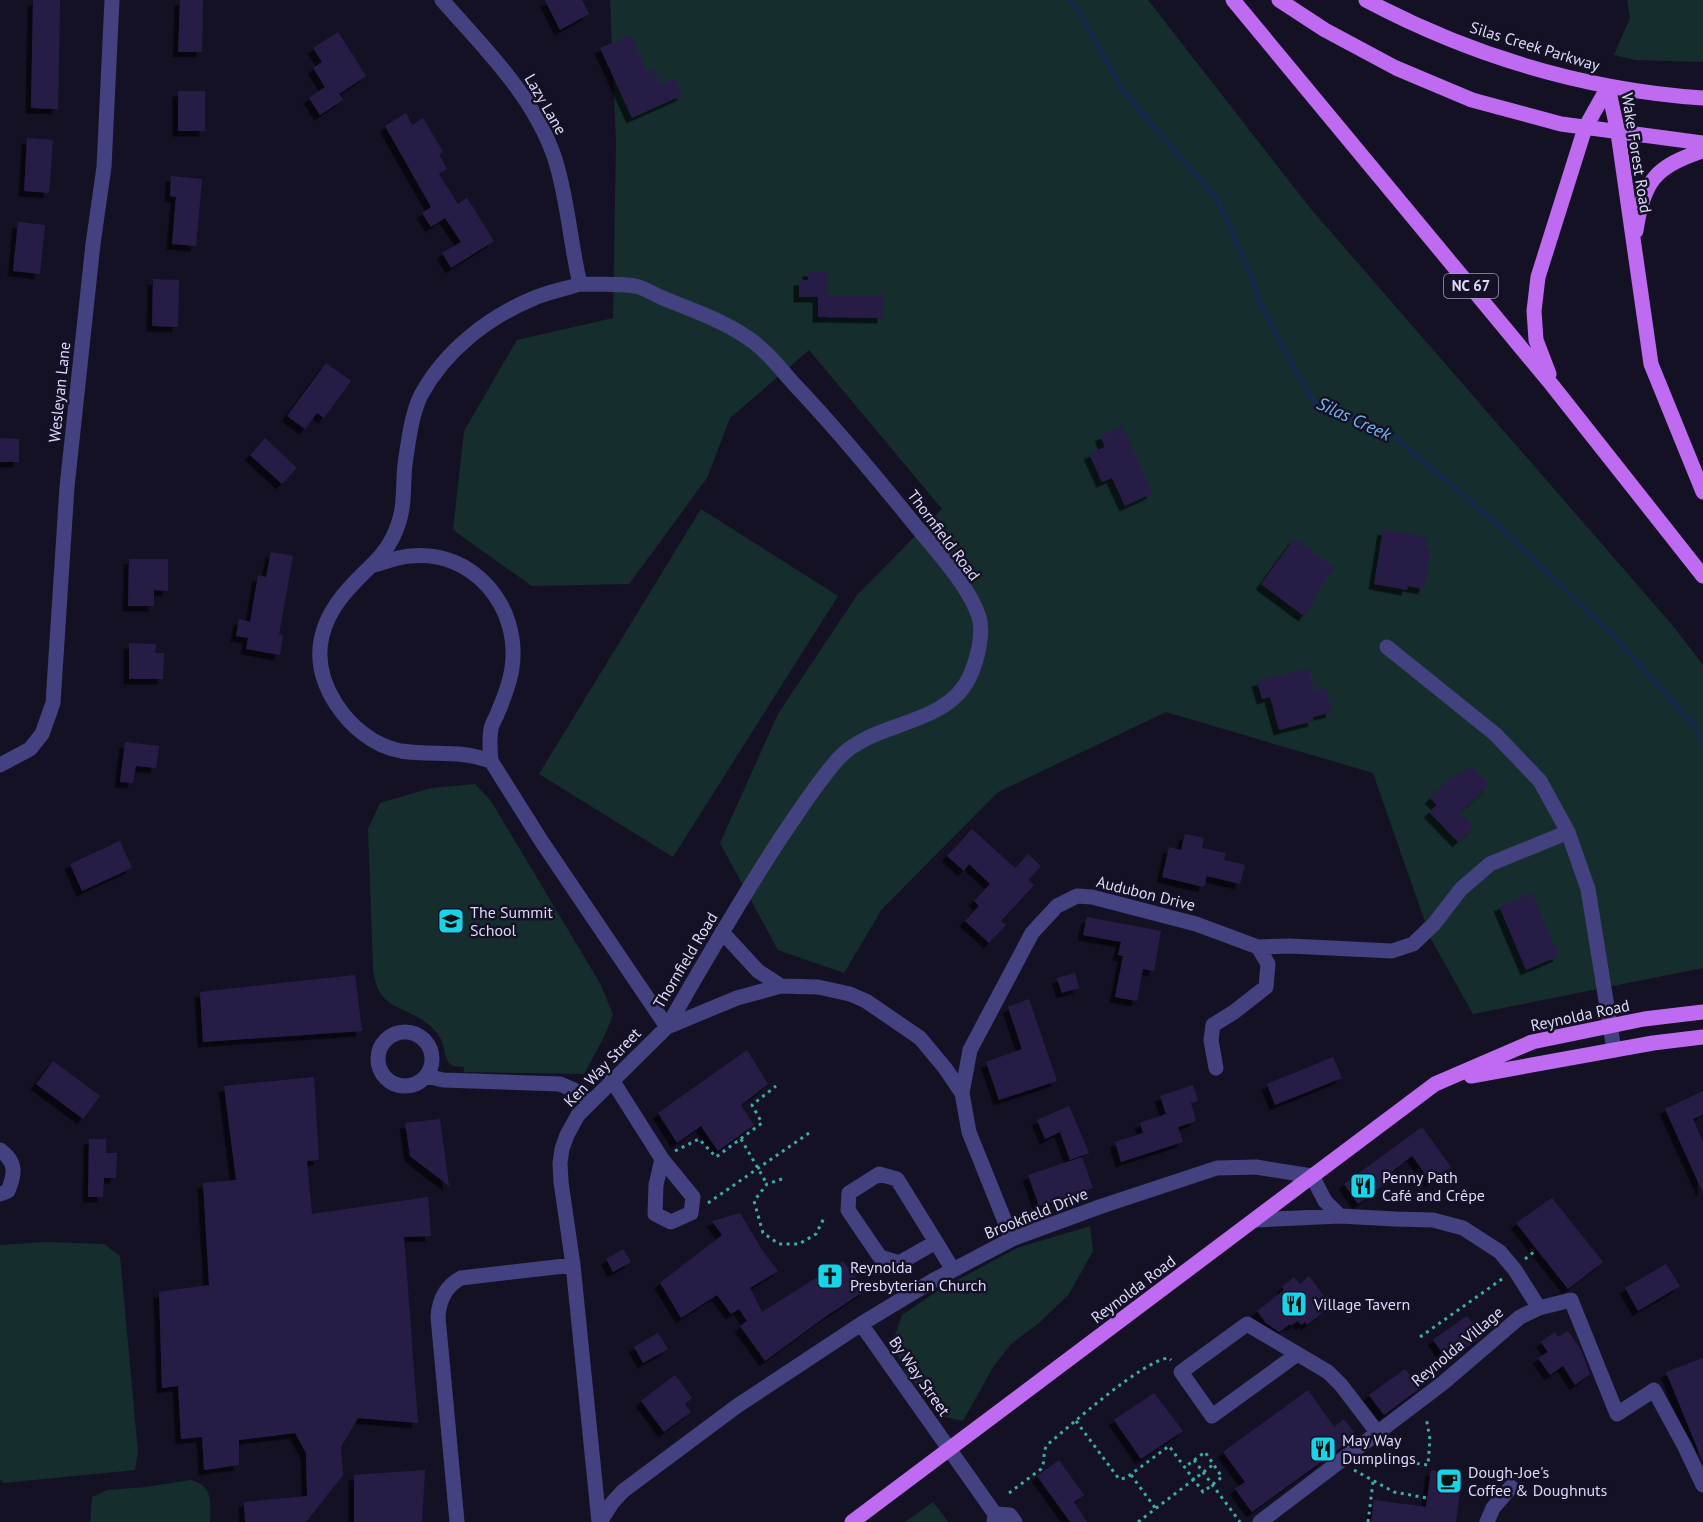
<svg xmlns="http://www.w3.org/2000/svg" width="1703" height="1522" viewBox="0 0 1703 1522" font-family="'PT Sans',sans-serif">
<defs>
<filter id="shadow"><feDropShadow dx="-5.5" dy="5.5" stdDeviation="0" flood-color="#0009"/></filter>
</defs>
<rect width="100%" height="100%" fill="#151125"/>
<path fill="#152e2d" d="M610 0H1148L1310 208 1674 627 1703 665V968L1473 1014 1431 939 1373 773 1166 712 998 792 882 909 844 973 778 950 720 843 778 714 858 594 942 509 809 350 730 418 707 478 629 584 532 586 453 530 464 431 517 340 613 318 616 142Z
M1627 0H1703V62L1635 60 1614 55 1630 18Z
M701 509 838 596 673 857 539 774Z
M475 784 491 801 601 985 613 1015 604 1037 584 1074 464 1072V1067L453 1066 449 1063C443 1054 445 1042 437 1033 413 1003 376 1016 373 967L368 829 380 803 431 788Z
M1090 1226 1093 1251 1069 1294 1039 1323 1011 1344 993 1367 963 1421 945 1417 907 1375 892 1344 902 1315 939 1290 1017 1248Z
M46 1242 104 1244 120 1256 138 1452 135 1470 3 1483 0 1479V1245Z
M191 1480C213 1486 211 1503 210 1522H90L92 1497 107 1490 146 1487Z
M933 1502 948 1522H905Z"/>
<g fill="none" stroke-linecap="round" stroke-linejoin="round">
<path stroke="#152a4b" stroke-width="5" d="M1069 0 1079 12 1123 91 1218 200 1251 276 1260 304 1313 402 1395 437 1497 524 1615 637 1697 729 1703 744"/>
</g>
<path fill="#271f44" filter="url(#shadow)" d="M33 0H60L58 109 31 108Z
M180 0H203L202 52H178Z
M545 0H582L589 14 560 30Z
M338 32 366 76 339 94 343 100 320 115 309 98 325 87 313 68 322 62 313 48Z
M631 35 647 72 654 69 661 84 675 78 683 95 632 118 600 48Z
M178 91H205V131H178Z
M406 113 412 125 423 118 443 152 439 154 447 169 439 174 458 204 467 198 494 241 451 268 442 253 461 242 445 218 431 227 422 213 431 207 385 126Z
M27 138 53 140 49 193 24 191Z
M171 176 202 179 196 246 172 244 176 197 170 196Z
M18 222 45 225 40 274 13 271Z
M808 271H827V295L883 296V318L818 317V297H799V280H808Z
M153 279 179 280 178 327 152 326Z
M326 363 351 381 324 418 317 413 305 429 287 416Z
M1122 425 1153 493 1125 506 1112 478 1102 482 1089 454 1105 447 1100 436Z
M0 438 19 439V462H0Z
M265 438 297 468 282 484 250 455Z
M1383 529 1428 537 1426 548 1431 549 1424 589 1408 586 1407 590 1374 584Z
M1295 538 1335 568 1313 597 1317 599 1304 616 1261 584Z
M271 552 293 556 279 634 283 635 280 655 246 649 248 638 236 636 239 619 250 622 258 575 266 577Z
M129 559H168V591L154 590V606H128Z
M129 643 156 644 155 653H164L163 679H129Z
M1309 668 1315 691 1326 688 1332 712 1313 717 1314 721 1279 730 1270 697 1262 699 1257 681Z
M125 742 159 746 156 768 136 766 133 783 120 782Z
M1470 765 1490 785 1460 813 1474 827 1458 842 1429 812 1437 805 1430 798 1458 772 1460 775Z
M972 829 1015 868 1028 854 1041 866 1028 880 1034 885 1001 921 1006 925 989 943 965 921 979 906 974 901 990 884 969 864 964 871 947 856Z
M1185 834 1204 838 1202 848 1226 853 1224 860 1245 865 1240 884 1207 876 1204 887 1162 877 1169 847 1181 850Z
M120 841 132 868 82 891 70 864Z
M1532 892 1559 956 1526 970 1499 906Z
M1087 917 1161 931 1154 971 1143 969 1137 1001 1115 997 1123 956 1118 955 1121 942 1083 935Z
M1075 973 1079 988 1062 993 1057 978Z
M355 975 362 1031 203 1042 200 992Z
M1029 999 1057 1081 999 1100 986 1062 1022 1049 1008 1007Z
M747 1050 768 1084 741 1105 754 1125 718 1151 701 1126 677 1143 658 1113Z
M1333 1057 1342 1078 1275 1105 1267 1084Z
M53 1061 100 1096 83 1119 36 1084Z
M314 1077 319 1160 307 1161 312 1214 428 1197 431 1236 404 1237 418 1423 358 1418 341 1447 343 1475 306 1522H245L244 1502 307 1496 306 1453 295 1433 239 1440V1465L204 1470 202 1437 181 1439 178 1386 162 1388 159 1292 209 1285 203 1183 236 1180 224 1086Z
M1193 1085 1198 1101 1191 1103 1196 1121 1178 1127 1183 1142 1121 1162 1115 1142 1143 1133 1140 1123 1166 1114 1160 1096Z
M1703 1091V1114L1693 1119 1703 1142V1193L1665 1109Z
M1069 1106 1089 1153 1070 1160 1060 1132 1045 1139 1037 1120Z
M440 1119 449 1186 410 1156 405 1123Z
M1422 1127 1451 1167 1431 1182 1412 1156 1385 1177 1388 1182 1358 1204 1344 1184Z
M89 1139H106V1153H117L116 1178H104L103 1197H88Z
M1082 1157 1093 1188 1039 1206 1028 1175Z
M1552 1198 1603 1262 1568 1289 1516 1223Z
M740 1213 762 1250 778 1271 750 1288 762 1312 843 1261 866 1290 825 1317 765 1361 740 1326 747 1321 739 1309 731 1314 717 1295 681 1318 660 1283 722 1235 712 1221Z
M623 1249 631 1262 613 1272 606 1259Z
M1666 1264 1680 1286 1638 1311 1625 1288Z
M1309 1276 1327 1300 1318 1307 1322 1313 1307 1325 1305 1322 1301 1325 1298 1321 1291 1326 1290 1324 1279 1332 1266 1323 1257 1311 1284 1290 1282 1287 1294 1277 1300 1284Z
M1467 1316 1482 1337 1448 1361 1433 1340Z
M1568 1331 1581 1350 1590 1374 1575 1385 1563 1366 1550 1375 1538 1358 1548 1352 1541 1342 1555 1332 1558 1337Z
M658 1333 668 1349 643 1363 634 1347Z
M1703 1358V1462L1666 1372Z
M1405 1369 1420 1388 1384 1415 1369 1395Z
M675 1375 692 1398 685 1404 691 1412 664 1432 641 1401Z
M1308 1390 1334 1427 1344 1419 1357 1436 1252 1512 1235 1489 1245 1482 1223 1452Z
M1154 1393 1183 1431 1141 1459 1114 1420Z
M1059 1460 1084 1495 1074 1502 1087 1522H1070L1037 1476Z
M425 1470 422 1522H354V1475Z
M1431 1470 1462 1474 1456 1522H1371L1374 1500 1426 1507Z"/>
<g fill="none" stroke-linecap="round" stroke-linejoin="round">
<path stroke="#3bada6" stroke-width="3" stroke-dasharray="3 4.5" stroke-linecap="butt" d="M741 1139 767 1184
M675 1151 699 1139 716 1157 762 1123 752 1105 776 1086
M782 1179 767 1184 754 1201 763 1233 779 1244H799L816 1234 825 1216
M708 1203 809 1133
M1525 1259 1535 1251
M1420 1337 1502 1279
M1076 1421 1119 1479 1126 1478 1169 1446 1203 1492 1222 1477 1205 1452 1185 1467
M1395 1458 1406 1462 1428 1465 1430 1439 1426 1417
M1194 1460 1240 1522
M1354 1470 1394 1492 1427 1498
M1131 1475 1156 1509
M1009 1493 1041 1469C1046 1461 1042 1453 1047 1445 1071 1425 1143 1360 1169 1358L1171 1360
M1138 1522 1214 1464
M1368 1522 1373 1482"/>
<path stroke="#43417f" stroke-width="15" d="M442 0C485 49 534 96 555 159 568 200 570 242 580 284
M580 284C598 285 618 283 635 286 645 288 655 295 665 299 693 310 723 321 748 338 766 350 780 368 794 384 835 427 873 473 911 520 932 546 969 585 979 617 984 635 977 660 970 676 947 727 874 720 839 758 818 781 800 810 782 836 741 898 704 963 667 1027L542 842 491 761C458 749 433 756 401 751 374 746 351 727 336 704 307 659 319 618 355 582 369 567 384 556 393 537 408 506 401 487 406 457 409 438 412 413 421 395 445 351 487 318 532 299 548 292 565 289 580 284Z
M374 565C385 562 398 557 410 556 473 549 521 607 512 668 510 683 504 698 498 712 496 718 492 723 491 729 489 740 490 751 491 761
M1387 647 1495 734 1540 781 1568 832
M0 765 30 749 42 734 53 703 67 487 93 244 104 167 112 0
M722 932 758 971 781 986
M378 1059a27 27 0 1 1 54 0a27 27 0 1 1-54 0Z
M1216 1068 1211 1040 1213 1025 1234 1012 1266 987 1268 964 1258 947
M427 1076 443 1080 560 1084 574 1090 591 1102
M612 1080 662 1159 656 1185 655 1214 671 1222 691 1213 693 1197 662 1159
M962 1093 970 1050 1032 933 1057 906 1077 896 1092 897 1196 924 1258 947 1290 946 1392 951 1413 944 1434 924 1461 889 1490 864 1568 832 1588 889 1614 1050
M0 1150C17 1162 15 1174 8 1191L0 1194
M879 1174 897 1179 936 1242 899 1263 880 1257 848 1210 849 1193Z
M1256 1220 1340 1216 1395 1219 1433 1220 1463 1228 1500 1252 1515 1270 1539 1308 1520 1317 1443 1383 1260 1522
M936 1242 953 1270
M1539 1308 1571 1300 1617 1414 1654 1390 1685 1447 1703 1485
M861 1324 995 1514 994 1522
M1296 1355 1212 1416 1181 1372 1247 1324 1328 1372 1341 1385 1377 1432
M995 1514 1010 1515 1015 1522
M457 1522 438 1317C439 1300 446 1286 461 1278L573 1265
M599 1522 573 1265 561 1182 560 1163 562 1149 567 1135 578 1115 667 1027 737 998 781 986 818 987 850 994 866 1001 920 1038 945 1068 962 1093 969 1132 1012 1239
M600 1522 612 1503 623 1491 737 1406 861 1324 934 1280 1012 1239 1102 1206 1217 1168 1256 1167 1312 1176 1325 1201 1340 1216
M1487 1522 1493 1508 1511 1487"/>
<path stroke="#bf6bf1" stroke-width="15" d="M1233 0 1552 385 1703 576
M1279 0 1325 30 1396 68 1472 100 1561 124 1703 143
M1366 0C1470 55 1585 90 1703 98
M1608 87 1618 133 1651 364 1703 492
M1636 231C1643 182 1655 166 1703 151
M1549 374 1536 340 1534 311 1538 277 1585 128 1608 87
M1471 1076 1653 1043 1703 1037
M852 1522 1435 1084 1532 1042 1644 1019 1703 1012"/>
</g>
<defs>
<symbol id="school-square" viewBox="-11 -11 22 22"><rect x="-9" y="-9" width="18" height="18" rx="4" fill="#18d4e9" stroke="#151125"/><path d="M0-5L7-2L0 1L-7-2ZM-4 1L0 2.5L4 1V4Q0 6-4 4Z" fill="#111"/></symbol>
<symbol id="restaurant-square" viewBox="-11 -11 22 22"><rect x="-9" y="-9" width="18" height="18" rx="4" fill="#18d4e9" stroke="#151125"/><path d="M-5-6h1v4h1v-4h1v4h1v-4h1v5L-1.5 .5V6h-2V.5L-5-1ZM5-6V6H3V1.5H1.5Q1.5-4 5-6Z" fill="#111"/></symbol>
<symbol id="church-square" viewBox="-11 -11 22 22"><rect x="-9" y="-9" width="18" height="18" rx="4" fill="#18d4e9" stroke="#151125"/><path d="M-1.2-6h2.4v3.5h3.3v2.4h-3.3V6h-2.4V-.1h-3.3v-2.4h3.3Z" fill="#111"/></symbol>
<symbol id="cafe-square" viewBox="-11 -11 22 22"><rect x="-9" y="-9" width="18" height="18" rx="4" fill="#18d4e9" stroke="#151125"/><path d="M-5.5-4.5H6V0H3Q3 3.5 0 3.5H-2.5Q-5.5 3.5-5.5 0ZM3-3.2v2h1.7v-2ZM-6 4.5H4V6H-6Z" fill="#111"/></symbol>
</defs>
<g fill-rule="evenodd">
<use href="#school-square" x="436" y="906" width="30" height="30"/>
<use href="#restaurant-square" x="1348" y="1171" width="30" height="30"/>
<use href="#church-square" x="815" y="1261" width="30" height="30"/>
<use href="#restaurant-square" x="1279" y="1289" width="30" height="30"/>
<use href="#restaurant-square" x="1308" y="1434" width="30" height="30"/>
<use href="#cafe-square" x="1434" y="1466" width="30" height="30"/>
</g>
<g text-anchor="middle" stroke-width="5" stroke-linejoin="round" paint-order="stroke">
<rect fill="#151125" stroke="#a19dbb" stroke-width="1.5" x="1444" y="274" width="54" height="24" rx="4.5"/>
<g font-size="15" font-weight="bold" fill="#ddd9fb">
<text x="1471" y="291">NC 67</text>
</g>
<g font-size="16" fill="#ddd9fb" stroke="#151125">
<text transform="translate(1535 46) rotate(17)" y="6">Silas Creek Parkway</text>
<text transform="translate(546 104) rotate(60)" y="6">Lazy Lane</text>
<text transform="translate(1637 153) rotate(81)" y="6">Wake Forest Road</text>
<text transform="translate(59 392) rotate(-84)" y="6">Wesleyan Lane</text>
<text transform="translate(944 535) rotate(53)" y="6">Thornfield Road</text>
<text transform="translate(1146 893) rotate(14)" y="6">Audubon Drive</text>
<text transform="translate(685 960) rotate(-59)" y="6">Thornfield Road</text>
<text transform="translate(1580 1015) rotate(-12)" y="6">Reynolda Road</text>
<text transform="translate(602 1067) rotate(-46)" y="6">Ken Way Street</text>
<text transform="translate(1036 1213) rotate(-22)" y="6">Brookfield Drive</text>
<text transform="translate(1133 1289) rotate(-37)" y="6">Reynolda Road</text>
<text transform="translate(1457 1346) rotate(-40)" y="6">Reynolda Village</text>
<text transform="translate(920 1376) rotate(55)" y="6">By Way Street</text>
</g>
<g font-size="16" fill="#ddd9fb" stroke="#151125" text-anchor="start">
<text x="470" y="918">The Summit<tspan x="470" dy="18">School</tspan></text>
<text x="1382" y="1183">Penny Path<tspan x="1382" dy="18">Café and Crêpe</tspan></text>
<text x="850" y="1273">Reynolda<tspan x="850" dy="18">Presbyterian Church</tspan></text>
<text x="1314" y="1310">Village Tavern</text>
<text x="1342" y="1446">May Way<tspan x="1342" dy="18">Dumplings</tspan></text>
<text x="1468" y="1478">Dough-Joe's<tspan x="1468" dy="18">Coffee &amp; Doughnuts</tspan></text>
</g>
<g font-size="18" font-style="italic" fill="#71b6f1" stroke="#151125">
<text transform="translate(1354 419) rotate(25)" y="6">Silas Creek</text>
</g>
</g>
</svg>
